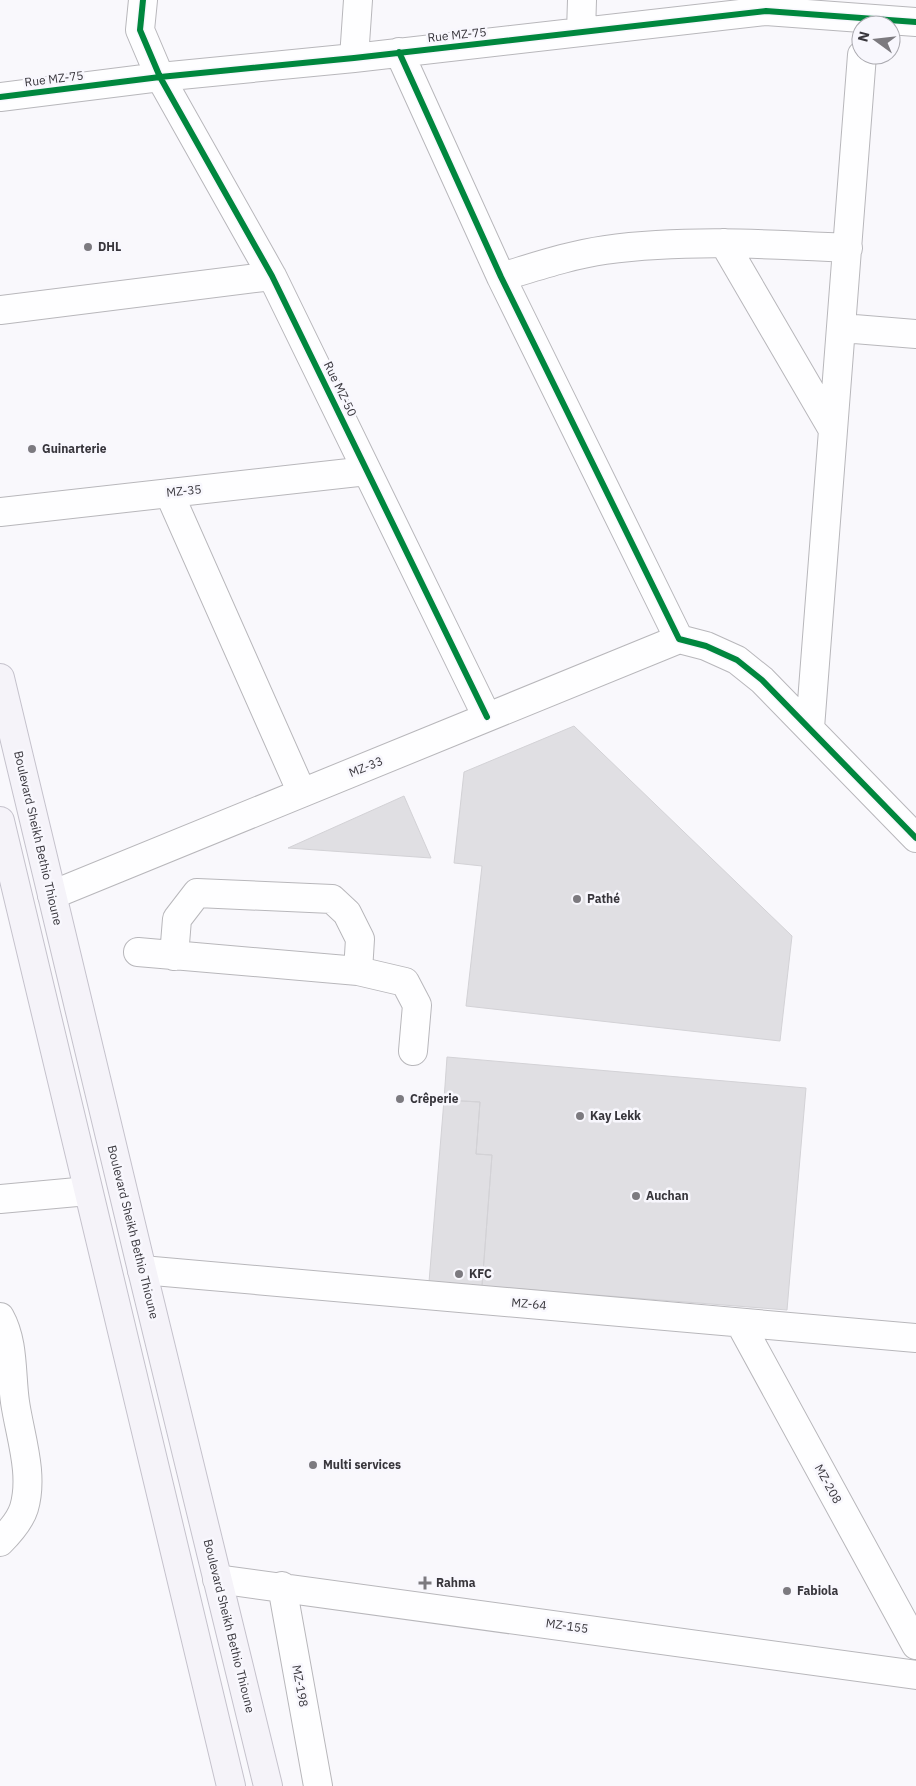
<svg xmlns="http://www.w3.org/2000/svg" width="916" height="1786" viewBox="0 0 916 1786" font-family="'IBM Plex Sans',sans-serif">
<rect width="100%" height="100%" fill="#f9f8fc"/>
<path fill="#e0dfe3" stroke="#d3d2d6" d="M574 726 792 936 780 1041 466 1006 482 866 454 863 464 772Z
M404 796 431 858 288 848Z
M447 1057 806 1088 787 1310 482 1286 492 1155 476 1154 480 1102 444 1100Z
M444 1100 480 1102 476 1154 492 1155 482 1286 429 1282Z"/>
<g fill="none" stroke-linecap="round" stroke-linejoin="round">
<defs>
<path id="minor" d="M143 0 140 30 160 77 272 276 487 717
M581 32 582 0
M399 52 501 277 679 639 706 646 737 660 762 680 916 838
M354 58 358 0
M0 97 160 77 354 58 766 11 916 22
M724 243 833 430
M501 277C535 267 570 255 605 250 685 239 767 244 848 248
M0 310 272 276
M842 328 916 334
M169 493 302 793
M0 512 367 471
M810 728 862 55
M52 895 679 639
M138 952 358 971 405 982 417 1005 413 1051
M174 956 177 919 197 893 332 899 347 913 360 939 358 971
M0 1199 88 1191
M142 1270 916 1338
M0 1317C14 1342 11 1374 15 1402 20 1436 34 1474 24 1508 20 1521 10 1532 0 1542
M740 1323 916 1645
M217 1579 916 1675
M282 1586 318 1786"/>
<path id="major" d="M0 678 142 1270 268 1786
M0 821 231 1786"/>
</defs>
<use href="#minor" stroke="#b8b7bb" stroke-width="30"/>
<use href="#major" stroke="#c5c2cc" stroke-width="30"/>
<use href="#minor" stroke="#fefeff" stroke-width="28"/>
<use href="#major" stroke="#f5f3f9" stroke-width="28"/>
<defs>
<path id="cycleway" d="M143 0 140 30 160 77 272 276 487 717
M399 52 501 277 679 639 706 646 737 660 762 680 916 838
M0 97 160 77 354 58 766 11 916 22"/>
</defs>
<use href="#cycleway" stroke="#f8f7fd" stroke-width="9"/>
<use href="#cycleway" stroke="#00873e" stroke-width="6"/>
</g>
<g fill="#7c7a7f" stroke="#f8f7fd" stroke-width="2">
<circle cx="88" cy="247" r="5"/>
<circle cx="32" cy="449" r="5"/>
<circle cx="577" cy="899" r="5"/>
<circle cx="400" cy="1099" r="5"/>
<circle cx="580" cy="1116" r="5"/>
<circle cx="636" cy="1196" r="5"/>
<circle cx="459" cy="1274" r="5"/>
<circle cx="313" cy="1465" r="5"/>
<path d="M422.5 1575.5h5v5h5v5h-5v5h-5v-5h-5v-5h5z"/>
<circle cx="787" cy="1591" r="5"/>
</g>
<g text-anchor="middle" stroke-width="5" stroke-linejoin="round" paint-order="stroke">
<g font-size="12" fill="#38363c" stroke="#f8f7fd">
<text transform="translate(457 35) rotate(-6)" y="4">Rue MZ-75</text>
<text transform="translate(54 79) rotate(-7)" y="4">Rue MZ-75</text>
<text transform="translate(340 389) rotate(64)" y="4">Rue MZ-50</text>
<text transform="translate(184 491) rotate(-6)" y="4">MZ-35</text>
<text transform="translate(366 767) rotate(-22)" y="4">MZ-33</text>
<text transform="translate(38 838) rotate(77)" y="4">Boulevard Sheikh Bethio Thioune</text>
<text transform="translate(133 1232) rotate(76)" y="4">Boulevard Sheikh Bethio Thioune</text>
<text transform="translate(529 1304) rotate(5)" y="4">MZ-64</text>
<text transform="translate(828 1484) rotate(61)" y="4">MZ-208</text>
<text transform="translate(229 1626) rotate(76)" y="4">Boulevard Sheikh Bethio Thioune</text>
<text transform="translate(567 1626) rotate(8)" y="4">MZ-155</text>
<text transform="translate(300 1686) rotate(80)" y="4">MZ-198</text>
</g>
<g font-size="12" font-weight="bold" fill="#38363c" stroke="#f8f7fd" text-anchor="start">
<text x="98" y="251">DHL</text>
<text x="42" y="453">Guinarterie</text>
<text x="587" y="903">Pathé</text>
<text x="410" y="1103">Crêperie</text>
<text x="590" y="1120">Kay Lekk</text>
<text x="646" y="1200">Auchan</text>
<text x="469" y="1278">KFC</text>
<text x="323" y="1469">Multi services</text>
<text x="436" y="1587">Rahma</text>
<text x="797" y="1595">Fabiola</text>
</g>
</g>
<g transform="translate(876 40) rotate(285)"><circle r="24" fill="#f8f7fd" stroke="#abaab0"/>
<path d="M0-4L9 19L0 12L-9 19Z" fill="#7c7a7f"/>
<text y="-8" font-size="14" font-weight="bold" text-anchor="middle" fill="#38363c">N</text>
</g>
</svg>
